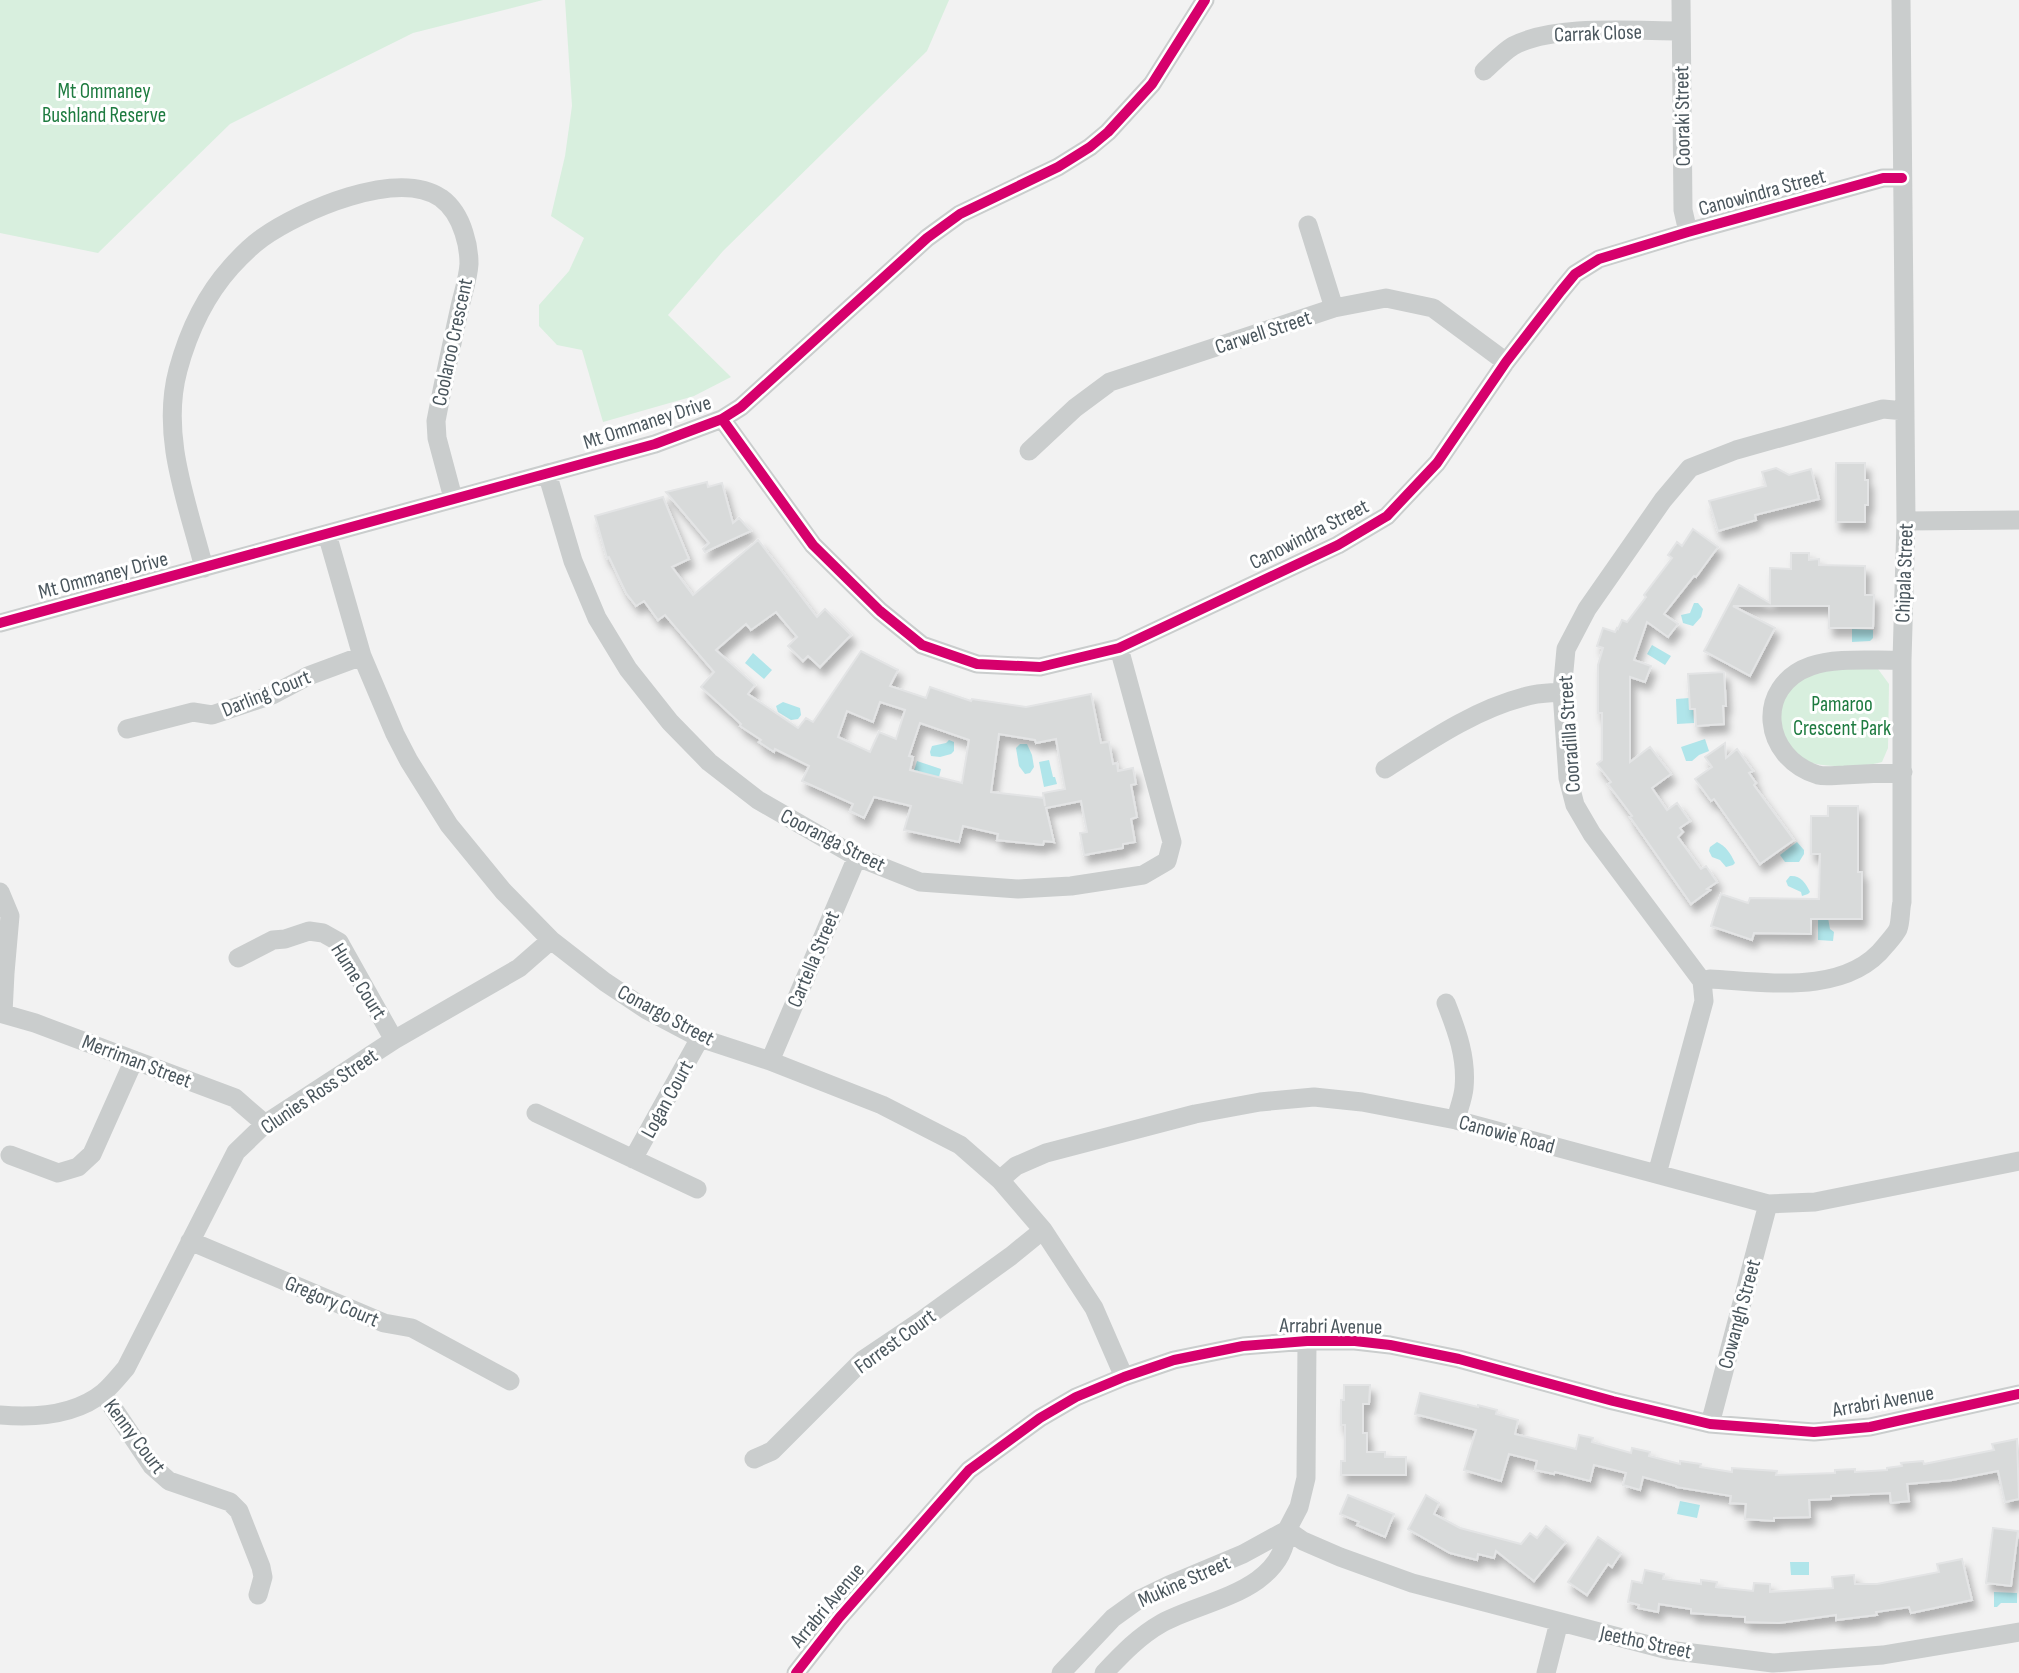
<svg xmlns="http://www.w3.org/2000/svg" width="2019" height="1673" viewBox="0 0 2019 1673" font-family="'Sofia Sans Condensed',sans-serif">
<defs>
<filter id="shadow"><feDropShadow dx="4.5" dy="8" stdDeviation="3.5" flood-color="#0004"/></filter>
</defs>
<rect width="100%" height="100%" fill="#f2f2f2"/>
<path fill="#d8efde" d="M0 0H543L413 33 230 124 98 253 0 233Z
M565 0H949L927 51 723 251 668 315 731 377 694 396 603 422 582 350 557 345 539 326V305L569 271 584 238 551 216 565 156 572 106Z
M1838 668 1878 669 1889 684 1888 748 1882 762C1862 768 1815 769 1797 757 1786 749 1783 737 1781 724 1781 719 1779 713 1780 708 1781 680 1816 674 1838 668Z"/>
<path fill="#b0e5ea" d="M1694 603H1698L1703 609 1701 617 1693 626 1683 623 1681 615 1690 613Z
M1852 629 1873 630V638L1870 641 1852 642Z
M1652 645 1671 656 1665 665 1647 654Z
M753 653 772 670 764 679 745 663Z
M1689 698 1690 709H1693L1694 723 1677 724 1676 699Z
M783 702 800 708 801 715 798 719 791 720 778 712 776 706Z
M1705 739 1709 751 1699 755 1692 761H1686L1681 747Z
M949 740 954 742V751L951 754 940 757 931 756 930 752 932 746 946 743Z
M1020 744H1027L1032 755 1034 767 1030 773 1025 774 1019 766 1016 748Z
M1049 760 1053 777H1055L1057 784 1044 787 1039 762Z
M917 761 941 769 939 777 914 771Z
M1717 842C1726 846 1731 854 1735 863L1733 865 1726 867 1720 860 1712 857 1709 851 1710 847Z
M1797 842 1804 850V854L1799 862H1785L1780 855Z
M1790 876C1800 875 1806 883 1810 892L1808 894 1802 896 1801 892 1788 886 1786 881Z
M1818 918H1828L1830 929 1834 932 1833 941 1818 940Z
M1680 1501 1700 1505 1697 1518 1677 1514Z
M1790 1562H1809V1575H1791Z
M1994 1592 2017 1593V1603H2001L1997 1607H1994Z"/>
<path fill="#d8dada" stroke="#e3e4e5" stroke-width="2" fill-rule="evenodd" filter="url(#shadow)" d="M1836 463H1865V480H1868V505H1865V522H1836Z
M1776 468 1789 475 1811 469 1819 499 1755 515 1756 520 1718 531 1709 501 1766 486 1762 472Z
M707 482 708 487 722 483 733 523 739 518 751 531 705 552 703 549 709 543 666 492Z
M663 497 689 559 672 567 693 595 758 540 817 617 825 609 851 635 820 667 808 656 803 661 788 646 797 637 776 612 751 630 746 624 716 650 755 685 748 694 798 728 806 718 813 722 861 651 898 670 890 686 926 698 930 687 971 701 972 699 1026 707 1091 694 1101 743 1109 742 1113 764 1117 763 1118 771 1133 768 1136 784 1131 785 1137 817 1131 819 1135 842 1123 844V848L1084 855 1080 833 1087 832 1081 801 1046 808 1054 842 1044 841 1043 845 997 840 998 834 963 826 959 842 904 830 911 806 874 797 864 818 850 811 853 804 802 781 809 766 775 749 774 752 759 742 761 740 740 726 741 724 701 687 714 672 665 615 658 620 644 601 636 606 626 593 609 557 607 558 595 516ZM880 702 905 710 896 739 879 732 870 752 838 737 847 711 873 722ZM920 723 969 740 962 783 910 770 913 757 909 756ZM999 734 1035 740 1036 743 1056 739 1065 789 1043 793 1045 806 1044 798 991 792Z
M1693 529 1718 547 1696 577 1694 576 1664 614 1678 624 1668 637 1647 622 1634 660 1651 666 1645 682 1630 677V762L1650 747 1671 774 1652 788 1667 810 1677 803 1690 821 1680 828 1683 832 1678 837 1701 869 1706 866 1717 882 1707 889 1710 890 1691 904 1630 817 1632 816 1608 784 1611 782 1597 764 1602 760V713H1598V665L1603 648 1597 646 1603 628 1615 632 1617 628 1618 629 1622 620 1627 622 1646 597 1644 595 1672 558 1668 555 1677 542 1682 546Z
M1791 553H1809V560L1819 559V565L1865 566V595H1874L1873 628H1829V606H1733L1775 628 1750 676 1704 651 1739 585 1770 603V568L1791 569Z
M1724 672 1726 706H1723L1724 724 1696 726 1695 709H1690L1688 674Z
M1725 743 1726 758 1737 749 1753 771 1749 773 1756 783 1754 785 1794 840 1760 864 1714 799 1711 801 1695 779 1712 767 1705 757Z
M1828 806H1858V872H1862V919H1811V934L1754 933 1752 940 1711 926 1721 894 1748 903 1750 898 1819 899 1820 854H1811V816H1828Z
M1344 1385H1370L1369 1404H1363V1433H1367V1452H1385V1457H1406V1475H1341V1461H1345V1425H1341V1400H1344Z
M1420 1393 1478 1407V1405L1497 1410 1496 1414 1518 1420 1515 1434 1576 1449 1579 1435 1593 1438 1592 1442 1631 1453 1632 1448 1650 1452 1649 1456 1680 1464V1461L1701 1464 1700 1467 1732 1472V1468L1777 1471 1776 1475 1835 1473V1470L1855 1469V1472L1887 1470V1468L1902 1466 1901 1463 1923 1461 1924 1464 1994 1450 1992 1444 2017 1439 2019 1499 2005 1502 1998 1471 1952 1480 1907 1484 1909 1501 1891 1503 1890 1493 1831 1496V1499L1809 1500 1810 1517 1774 1518V1521L1745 1519 1746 1504 1730 1503 1731 1496 1676 1487V1486L1643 1477 1640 1490 1623 1485 1626 1473 1594 1465 1590 1481 1555 1472 1554 1474 1535 1470 1537 1461 1509 1454 1501 1481 1464 1470 1476 1430 1415 1414Z
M1348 1495 1394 1514 1385 1537 1357 1525 1359 1522 1340 1514Z
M1426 1495 1439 1503 1434 1514 1460 1528 1521 1544 1530 1533 1537 1538 1546 1526 1566 1542 1534 1581 1496 1551 1494 1558 1478 1554 1477 1560 1450 1553 1408 1529Z
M1993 1528 2018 1531 2011 1586 1986 1583Z
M1598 1537 1621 1553 1612 1567 1608 1564 1587 1595 1568 1582Z
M1962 1559 1972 1600 1911 1613 1909 1607 1876 1612 1877 1615 1836 1620V1615L1779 1623 1745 1622V1617L1691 1613V1609L1659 1604 1658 1612 1638 1608 1639 1605 1628 1602 1632 1581 1642 1583 1645 1570 1664 1574 1663 1579 1701 1584V1580L1717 1582 1716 1587 1753 1591 1754 1583 1770 1584V1592L1833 1588 1832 1577 1854 1575 1855 1584H1877L1939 1572 1937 1564Z"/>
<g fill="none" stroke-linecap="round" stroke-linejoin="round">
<path stroke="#cacdcd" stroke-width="19" d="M1681 0 1683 210 1688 232
M1484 71C1493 63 1503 52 1513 46 1555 24 1633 31 1681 31
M1308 225 1334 308
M722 419 813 545 880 611 922 645 977 664 1040 667 1119 648 1338 545 1387 516 1437 463 1506 362 1561 291 1575 274 1599 259 1688 232 1883 178H1902
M1029 451 1075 408 1110 382 1334 308 1386 298 1433 308 1506 362
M547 473 573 561 597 618 628 669 670 722 709 762 758 800 857 857 920 882 1018 889 1071 886 1143 875 1167 861 1172 842 1119 648
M1906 521 2019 520
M327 534 362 656 395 734 409 761 449 825 503 891 551 940 605 982 647 1010 700 1038 770 1061 882 1105 960 1145 1000 1180 1043 1230 1094 1308 1124 1377
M204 568C188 504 160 437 178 370 188 333 205 296 231 267 240 257 251 246 262 238 300 211 397 168 441 198 452 206 460 220 464 233 467 242 469 255 469 264 468 280 462 296 459 311 451 348 443 384 436 421L437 438 453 498
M0 623 655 444 722 419 741 407 927 238 960 214 1058 167 1090 147 1108 132 1152 84 1205 0
M1902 660C1876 661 1835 657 1811 666 1754 686 1762 758 1818 775 1826 777 1836 775 1844 775 1864 774 1883 773 1903 772
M127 729 193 712 212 715 272 695 308 676 362 656
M1385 769C1429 741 1474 710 1524 697 1536 693 1550 693 1562 692
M0 892 10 916 5 973 3 1013
M238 958 273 940 285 939 309 931 323 933 339 942 394 1040
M1702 981 1710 979C1765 982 1846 996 1885 946 1889 941 1895 935 1898 929 1901 921 1900 910 1902 902V660L1906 521 1901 0
M1446 1003C1457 1031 1467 1058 1464 1088 1463 1099 1458 1110 1456 1120
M0 1013 35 1023 235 1098 265 1124
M770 1061 857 857
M536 1113 697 1189
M10 1155 58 1173 78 1167 92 1154 134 1060
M633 1159 700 1038
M1657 1174 1704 1001 1702 981 1592 834 1575 805 1568 778 1562 692 1566 649 1587 609 1663 500 1690 468 1736 450 1883 409 1905 411
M1000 1180 1016 1166 1046 1153 1195 1114 1260 1102 1314 1097 1362 1102 1456 1120 1768 1204 1815 1202 2019 1161
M190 1241 384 1323 412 1328 510 1381
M103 1393 152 1466 169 1481 230 1502 239 1511 261 1567 263 1577 258 1595
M0 1415C35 1418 76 1415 104 1392 112 1385 119 1376 126 1368L236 1152 265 1124 394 1040 519 968 551 940
M1710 1424 1768 1204
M754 1459 772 1451 863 1360 921 1321 1011 1256 1043 1230
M1287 1530 1303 1541 1340 1557 1412 1583 1668 1650 1773 1663 1883 1655 2019 1632
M796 1673 839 1618 969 1470 1040 1418 1076 1397 1124 1377 1174 1360 1243 1346 1307 1341H1355L1390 1345 1459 1359 1613 1401 1710 1424 1814 1432 1870 1427 2019 1394
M1061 1673 1113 1618 1138 1600 1169 1585 1243 1554 1287 1530 1299 1507 1306 1478 1307 1341
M1104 1673C1122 1654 1139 1636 1162 1623 1204 1600 1283 1592 1287 1530
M1546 1673 1559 1622"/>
<defs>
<path id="cycleway" d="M722 419 813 545 880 611 922 645 977 664 1040 667 1119 648 1338 545 1387 516 1437 463 1506 362 1561 291 1575 274 1599 259 1688 232 1883 178H1902
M0 623 655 444 722 419 741 407 927 238 960 214 1058 167 1090 147 1108 132 1152 84 1205 0
M796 1673 839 1618 969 1470 1040 1418 1076 1397 1124 1377 1174 1360 1243 1346 1307 1341H1355L1390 1345 1459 1359 1613 1401 1710 1424 1814 1432 1870 1427 2019 1394"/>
</defs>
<use href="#cycleway" stroke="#fff" stroke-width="15"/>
<use href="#cycleway" stroke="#d6006c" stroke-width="10"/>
</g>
<g text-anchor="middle" stroke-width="6" stroke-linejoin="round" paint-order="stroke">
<g font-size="21" fill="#4a565d" stroke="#fff">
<text transform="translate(1598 33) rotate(-2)" y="7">Carrak Close</text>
<text transform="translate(1682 116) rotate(-91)" y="7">Cooraki Street</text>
<text transform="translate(1762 192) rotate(-15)" y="7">Canowindra Street</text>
<text transform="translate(1263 332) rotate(-18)" y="7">Carwell Street</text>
<text transform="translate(452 342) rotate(-78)" y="7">Coolaroo Crescent</text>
<text transform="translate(647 422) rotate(-18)" y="7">Mt Ommaney Drive</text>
<text transform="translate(1309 534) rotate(-27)" y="7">Canowindra Street</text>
<text transform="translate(1904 573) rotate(-88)" y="7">Chipala Street</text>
<text transform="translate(103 575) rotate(-15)" y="7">Mt Ommaney Drive</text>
<text transform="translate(266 693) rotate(-22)" y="7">Darling Court</text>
<text transform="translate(1569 734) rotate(-94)" y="7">Cooradilla Street</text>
<text transform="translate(833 840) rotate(27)" y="7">Cooranga Street</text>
<text transform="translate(813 959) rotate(-67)" y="7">Cartella Street</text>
<text transform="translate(359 981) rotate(58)" y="7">Hume Court</text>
<text transform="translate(666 1015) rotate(28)" y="7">Conargo Street</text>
<text transform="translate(137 1061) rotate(21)" y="7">Merriman Street</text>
<text transform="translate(319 1091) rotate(-34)" y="7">Clunies Ross Street</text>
<text transform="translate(667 1099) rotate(-61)" y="7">Logan Court</text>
<text transform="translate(1507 1134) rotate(15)" y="7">Canowie Road</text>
<text transform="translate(332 1301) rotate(23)" y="7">Gregory Court</text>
<text transform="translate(1739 1314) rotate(-75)" y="7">Cowangh Street</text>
<text transform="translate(1331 1326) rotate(1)" y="7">Arrabri Avenue</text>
<text transform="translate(895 1341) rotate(-36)" y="7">Forrest Court</text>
<text transform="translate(1883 1401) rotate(-10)" y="7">Arrabri Avenue</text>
<text transform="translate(135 1436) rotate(53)" y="7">Kenny Court</text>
<text transform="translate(1184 1581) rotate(-24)" y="7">Mukine Street</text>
<text transform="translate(827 1605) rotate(-50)" y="7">Arrabri Avenue</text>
<text transform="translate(1646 1642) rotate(12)" y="7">Jeetho Street</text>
</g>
<g font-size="21" fill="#1e7b40" stroke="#fff">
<text x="104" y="98">Mt Ommaney<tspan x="104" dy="24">Bushland Reserve</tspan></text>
<text x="1842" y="711">Pamaroo<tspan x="1842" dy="24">Crescent Park</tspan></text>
</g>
</g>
</svg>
